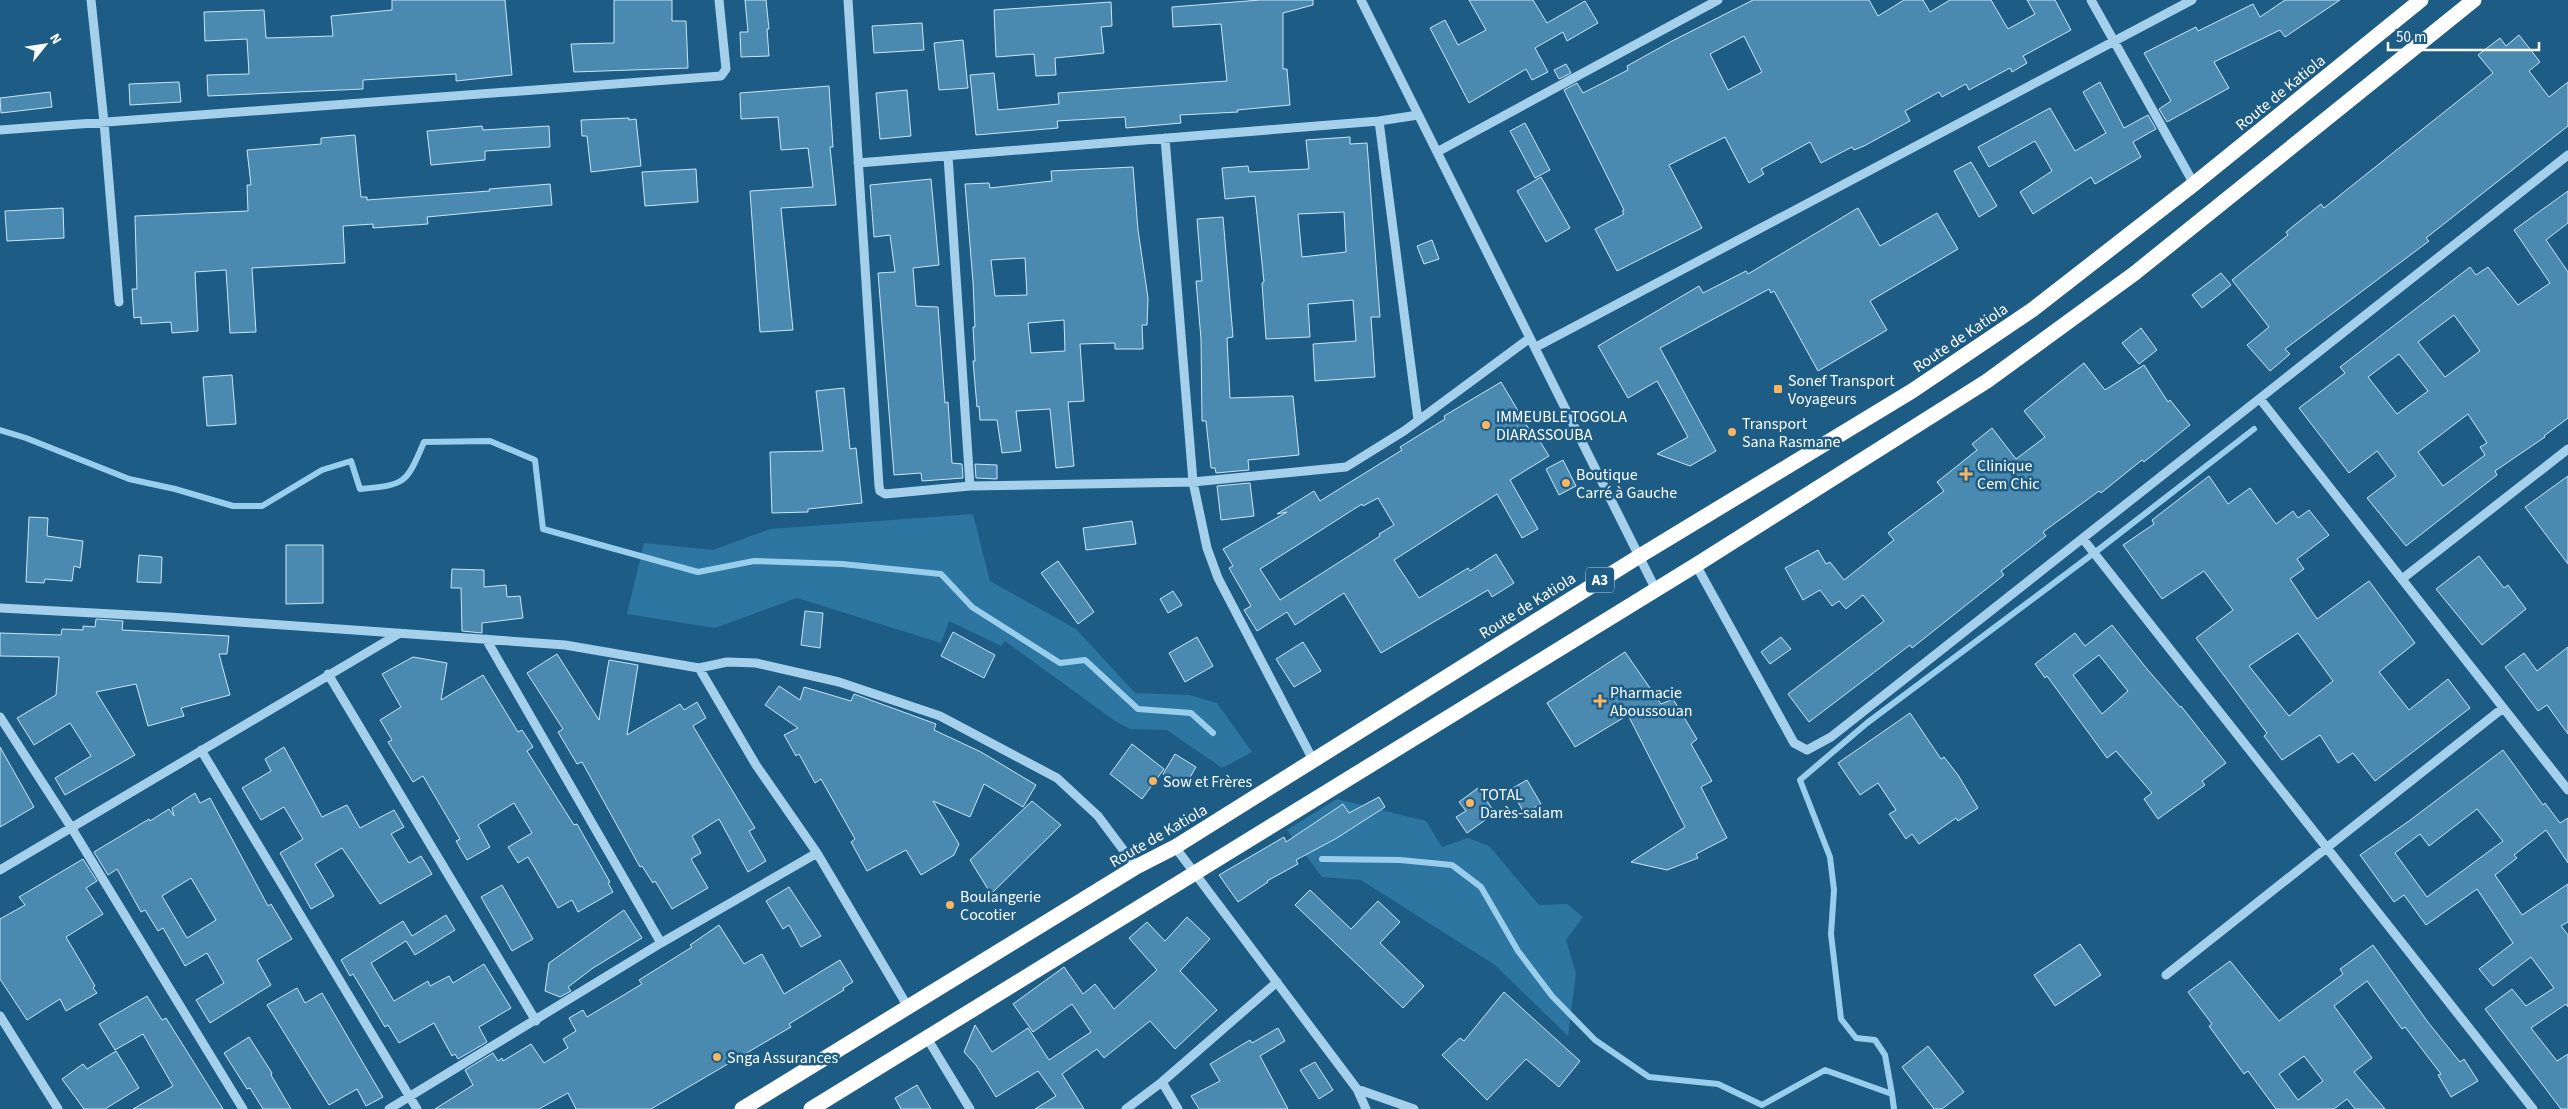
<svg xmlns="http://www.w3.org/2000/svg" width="2568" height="1109" viewBox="0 0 2568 1109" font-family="'Source Sans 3',sans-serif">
<rect width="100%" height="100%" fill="#1d5c85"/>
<path fill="#2d76a2" d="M973 514 990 581 1076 629 1135 693 1189 695 1217 703 1252 752 1222 768 1167 730 1130 729 1115 721 1005 641 1001 646 949 621 941 643 797 598 715 628 627 614 644 543 713 550 770 529Z
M1337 799 1426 821 1442 847 1468 838 1489 846 1539 905 1567 904 1583 917 1566 940 1576 973 1568 1036 1495 965 1361 880 1322 877 1287 830Z"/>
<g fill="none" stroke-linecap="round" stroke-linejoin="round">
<path stroke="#98ceec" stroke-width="6" d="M0 430 26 438 129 479 175 489 233 506H262L322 470 351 461 360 489C406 485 406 484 424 442L490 441 535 460 543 529 698 572 754 561 842 564 941 574 972 607 1060 663 1085 660 1138 709 1191 713 1213 733
M1322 859 1400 860 1452 865 1481 887 1518 951 1552 996 1595 1040 1649 1077 1718 1084 1762 1105 1825 1070 1892 1094 1894 1109
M1892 1094 1885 1055 1875 1040 1856 1038 1841 1019 1831 934 1834 890 1830 857 1800 780 1867 723 2102 547 2254 429"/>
</g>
<path fill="#4a89b0" stroke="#cae6f8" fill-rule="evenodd" d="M392 0H505L512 75 456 81V74L363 80V89L208 96 207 75 249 74 247 39 205 41 204 12 264 10 266 38 333 36 331 16 392 10Z
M614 0H672V21H686L688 68 574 72 571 44 614 43Z
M745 0H766L769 29H767L769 56 741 57 740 32H748Z
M1260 0H1313V5L1283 13V69H1287L1290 105 1237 110 1238 112 1180 115 1181 123 1126 128 1125 117 1057 121 1058 128 976 135 970 75 994 73 998 110 1059 104 1058 93 1227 81 1221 24 1173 27 1172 7Z
M1469 0H1533L1547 23 1585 1 1598 23 1567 41 1563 32 1535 48 1548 72 1532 80 1526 69 1469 103 1430 28 1445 20 1458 45 1486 30Z
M1753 0H1869L1878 16 1904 0H1923L1930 12 1950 0H1991L2008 29 2035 14 2027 0H2055L2071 30 2023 56 2027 63 2012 72 2010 68 1969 90 1966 84 1942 97 1939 92 1905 111 1910 121 1864 146 1854 150 1852 147 1821 163 1810 142 1761 169 1764 174 1749 183 1725 137 1669 165 1702 228 1617 271 1595 229 1624 214 1622 211 1624 210 1564 90 1577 83 1583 93 1628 70 1627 66 1672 41ZM1744 36 1762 72 1728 90 1710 54Z
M2285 0H2340L2285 37 2280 30 2214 62 2229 88 2167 122 2159 109 2171 101 2144 53 2196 27 2198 31 2253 4 2260 17Z
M1111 2 1112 26 1101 27 1104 53 1055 58 1056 75 1036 76 1034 54 996 57 994 10Z
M922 23 924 50 874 53 872 26Z
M2519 35 2540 62 2529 71 2549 97 2568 82V126L2426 238 2429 241 2285 349 2290 354 2270 371 2247 345 2269 327 2232 280 2288 235 2286 232 2321 204 2324 208 2493 73 2478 55 2500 38 2506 46Z
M963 40 968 88 939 90 934 43Z
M1566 64 1571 73 1559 79 1554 70Z
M179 82 181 102 130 105 129 84Z
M2100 82 2124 128 2148 115 2156 129 2133 142 2141 157 2095 184 2091 177 2033 214 2020 192 2052 171 2035 141 1989 167 1978 147 2050 108 2075 151 2106 133 2083 92Z
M829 86 833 147H830L836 205 781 208 793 330 760 332 750 191 813 187 808 148 781 150 778 117 741 119 740 93Z
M907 90 911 136 880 139 876 93Z
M50 92 52 107 1 113 0 98Z
M629 118V120L636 119 641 166 591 172 587 136H582L581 120Z
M1525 123 1550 170 1535 178 1510 131Z
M482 126 483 130 549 126 550 147 485 151V160L431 165 427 131Z
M355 135 361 197H367V200L490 191 489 189 550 184 552 205 427 217 428 224 373 228V224L343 226 345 263 252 268 256 332 230 333 226 270 195 272 198 331 172 333 171 322 141 324V317L134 318 132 289H137L135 216 248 211 247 185H251L247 150 321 144V138Z
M1350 137V144L1367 143 1380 317H1371L1375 377 1315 381 1313 344 1356 341 1353 300 1308 304 1310 337 1266 339 1262 283 1264 282 1255 196 1225 199 1222 168 1248 166 1249 172 1309 169 1306 140ZM1344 212 1346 252 1302 257 1298 214Z
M1971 162 1997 206 1979 217 1954 171Z
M1133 167 1138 230 1148 298 1147 325H1142L1143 349H1115V343L1080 344 1084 401 1068 402 1074 466 1056 468 1050 409 1016 411 1021 451 1002 453 997 420H980L979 406 977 407 973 361H975L973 327H975L973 282 965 184 989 183 990 188 1052 181 1051 171ZM1025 258 1027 295 995 296 991 260ZM1064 320 1065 351 1031 353 1028 323Z
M696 169 698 202 645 206 642 172Z
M1541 177 1570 228 1546 242 1517 191Z
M931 179 939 265 913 268 916 306 938 307 945 403 948 402 952 463 962 464 963 478 922 481 921 473 894 475 878 273 895 272 890 235 874 237 870 185Z
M2568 191V223L2546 240 2568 272V418L2544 436 2545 437 2495 471 2497 475 2406 546 2367 498 2396 476 2377 451 2349 473 2299 408 2345 373 2340 367 2470 267 2476 275 2488 267 2518 305 2550 283 2514 230ZM2454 315 2480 351 2445 377 2418 342ZM2399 354 2428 391 2397 414 2368 377ZM2468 414 2487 443 2480 447 2485 455 2443 486 2418 452Z
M63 208 64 238 7 241 5 211Z
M1858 208 1880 246 1937 213 1958 249 1870 301 1887 330 1818 371 1774 291 1771 293 1769 289 1660 348 1716 451 1690 466 1657 454 1688 437 1657 381 1628 398 1598 346 1699 286 1703 293 1746 271 1748 274Z
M1223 217 1233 337 1227 338 1230 398 1293 396 1299 455 1248 460 1249 470 1216 473 1215 468H1211L1206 421H1202L1201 339 1196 281H1202L1197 219Z
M1432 240 1439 259 1424 264 1417 246Z
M2221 273 2231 285 2202 308 2192 295Z
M2141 328 2157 350 2139 364 2122 343Z
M2084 363 2105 390 2144 365 2168 402 2170 400 2190 425 2144 462 2142 460 2101 493 2099 491 2043 532 2046 536 2001 571 2004 575 1912 648 1910 645 1809 722 1788 694 1884 621 1863 595 1846 609 1839 601 1832 606 1820 590 1803 600 1785 568 1818 550 1826 564 1830 562 1844 580 1894 540 1888 533 1944 491 1937 482 1977 450 1972 444 1992 428 2016 459 2045 437 2024 411Z
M232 375 236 424 207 426 203 377Z
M1501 382 1533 436 1536 435 1549 456 1510 480 1538 529 1522 538 1497 494 1394 560 1419 598 1468 568 1470 571 1496 554 1514 583 1492 597 1488 590 1381 653 1344 593 1295 625 1287 612 1257 631 1244 610 1251 606 1229 568 1233 566 1223 549 1287 512 1277 514 1314 491 1320 501 1402 450 1400 447 1445 419 1444 416ZM1378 498 1394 525 1379 534 1380 536 1280 600 1260 569 1362 504 1363 506Z
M844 388 850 449 856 448 862 503 808 509V512L772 513 770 452 823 451 816 391Z
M1563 460 1576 486 1559 495 1546 469Z
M975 464 997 465V479L976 478Z
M2209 476 2228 504 2250 488 2276 524 2293 511 2298 518 2309 510 2329 535 2297 559 2304 569 2290 579 2317 619 2369 581 2415 643 2379 672 2409 710 2448 679 2470 708 2375 781 2353 753 2338 763 2320 735 2282 760 2264 736 2267 733 2196 638 2233 610 2204 571 2162 599 2123 545 2154 524 2152 520ZM2298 633 2333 681 2289 716 2249 666Z
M2568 476V564L2525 507Z
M1250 483 1254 516 1221 520 1217 486Z
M29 517 48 518 47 536 83 541 80 568 74 566 72 581 45 579 44 583 26 582Z
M1132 521 1136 544 1086 550 1083 528Z
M286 545H323V603L286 604Z
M139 555 162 557 161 583 137 582Z
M2479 556 2504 588 2508 585 2526 609 2482 645 2436 589Z
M1058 561 1094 612 1078 624 1041 573Z
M452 569 484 570V587L506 585 507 597 520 596 523 618 482 623V633L462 631 461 588H451Z
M1173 591 1182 605 1168 613 1160 599Z
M805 611 823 613 820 648 801 645Z
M96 619 123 621 122 630 229 636 227 654H219L230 695 181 708 184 716 148 726 136 684 96 692 135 755 65 795 55 778 91 756 70 723 34 745 17 718 56 695 59 657 0 656V633L61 635 62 629 83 630V626L95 627Z
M2112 625 2147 669 2180 707 2181 706 2226 763 2202 781 2205 785 2158 819 2144 799 2152 793 2116 751 2107 758 2047 676 2045 678 2035 664 2075 633 2085 646ZM2099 655 2128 691 2102 714 2073 675Z
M953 632 995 655 984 678 941 656Z
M1197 637 1213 666 1185 682 1169 653Z
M1781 637 1791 649 1770 664 1761 652Z
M1303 642 1321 671 1294 687 1276 659Z
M2568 647V734L2547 705 2538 711 2505 667 2524 653 2537 671Z
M1625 652 1661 704 1673 699 1697 739 1691 744 1712 781 1701 787 1727 838 1696 854 1698 858 1667 870 1631 862 1685 827 1628 715 1575 747 1547 703Z
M557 654 599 720 609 660 638 665 627 735 680 704 684 710 697 702 706 718 693 726 755 828 749 831 766 861 748 872 719 819 692 836 701 853 691 859 708 888 672 909 655 881 653 883 642 866 640 867 582 762 577 764 558 732 563 729 527 673Z
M413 657 447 663 441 700 483 675 518 732 522 730 533 747 527 751 574 825 577 824 610 882 608 883 613 892 578 912 572 900 558 908 528 857 518 863 508 847 532 833 514 803 478 825 490 847 467 860 456 841 460 839 423 776 413 782 388 742 392 740 380 720 401 707 382 674Z
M779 686 800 700 804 687 851 701 854 694 936 724 934 730 981 752 1036 785 1023 807 984 784 970 817 933 801 959 844 954 855 921 875 906 850 867 871 851 842 855 839 821 779 815 783 799 754 796 756 784 735 798 728 765 705Z
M1910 713 1941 759 1944 757 1958 775 1978 808 1958 821 1956 818 1919 844 1912 834 1906 839 1889 814 1896 810 1878 783 1860 795 1838 763Z
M1132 744 1164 769 1142 799 1110 774Z
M0 747 34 807 0 827Z
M284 747 322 817 347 805 360 828 394 810 404 827 391 834 409 863 421 856 432 874 380 904 342 848 315 864 334 896 311 909 280 853 303 839 284 807 261 820 242 788 271 771 265 759Z
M2503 750 2543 805 2545 803 2560 823 2568 818V863L2546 830 2514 855 2517 858 2495 875 2522 915 2568 884V922L2561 926 2568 935V1007L2566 1004 2531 1028 2557 1061 2568 1054V1109H2561L2485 1009 2512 989 2526 1006 2554 988 2531 957 2493 986 2479 969 2513 943 2477 889 2426 925 2404 895 2394 902 2360 855 2409 821ZM2477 809 2503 841 2427 897 2395 853 2420 834 2429 846Z
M1175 754 1196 767 1185 786 1163 774Z
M1527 780 1541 804 1524 813 1511 789Z
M1478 788 1495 813 1467 833 1456 817 1466 811 1459 802Z
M195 793 200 803 210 798 268 906 271 904 292 939 257 960 271 985 210 1023 196 1000 224 983 207 953 185 966 163 928 158 931 145 910 141 912 117 869 108 875 94 852 149 819 150 821 169 809 174 816 172 808ZM191 878 216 920 187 938 162 896Z
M1379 797 1385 807 1337 838 1296 860 1298 864 1267 881 1268 882 1238 902 1219 875 1284 837 1286 842 1343 804 1349 813Z
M1032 801 1061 825 991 894 970 860Z
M83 859 97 881 86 888 103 914 66 937 95 986 93 988 97 993 66 1011 60 999 27 1020 0 979V919L25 905 19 897Z
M502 885 533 939 512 951 481 897Z
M789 887 821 936 801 947 789 925 783 929 766 901Z
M1310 890 1351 929 1378 901 1400 922 1380 943 1424 986 1403 1008 1295 905Z
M624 910 642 938 593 968 568 987 571 991 560 997 545 991 549 963Z
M446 915 455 930 415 955 406 941 371 963 394 1001 428 981 430 986 449 976 453 983 484 964 511 1008 479 1027 487 1042 458 1059 455 1054 452 1056 434 1023 399 1043 388 1025 385 1027 353 974 350 976 341 960 403 921 412 936Z
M1187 917 1210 939 1180 971 1217 1010 1175 1049 1150 1021 1104 1058 1097 1049 1062 1074 1084 1109H1035L1056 1096 1038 1071 996 1097 976 1065 964 1052 975 1025 992 1052 1028 1028 1049 1060 1091 1032 1072 1004 1033 1032 1013 1004 1064 967 1083 994 1095 984 1114 1009 1157 970 1129 938 1147 922 1165 941Z
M719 925 744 964 762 954 784 994 840 960 853 982 843 988 844 990 789 1024 791 1027 651 1109H576L568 1093 539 1109H435L473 1085 465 1070 493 1053 498 1061 502 1058 503 1061 531 1044 544 1063 568 1048 563 1039 576 1031 569 1018 583 1010 587 1017 642 984 639 980 692 947 690 945Z
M2080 944 2101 975 2055 1006 2034 975Z
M2373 945 2427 1021 2460 1062 2464 1059 2478 1081 2451 1097 2438 1075 2441 1074 2405 1027 2402 1029 2367 981 2334 1006 2372 1058 2354 1072 2385 1109H2355L2347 1099 2334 1109H2276L2248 1071 2244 1074 2233 1059 2209 1026 2212 1024 2188 992 2230 961 2279 1021 2343 974 2340 969ZM2304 1056 2323 1081 2298 1100 2279 1074Z
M297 988 305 1003 322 993 383 1097 366 1106 357 1089 329 1105 267 1005Z
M1504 992 1580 1061 1559 1087 1526 1059 1487 1100 1442 1055 1460 1038 1464 1041Z
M147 996 162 1020 166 1018 223 1109H133L173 1086 143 1034 115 1050 99 1024Z
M1278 1028 1285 1041 1260 1056 1288 1109H1199L1191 1096 1220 1081 1210 1064 1250 1040 1252 1043Z
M249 1037 272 1073 271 1075 291 1109H263L250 1088 247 1089 224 1053Z
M1928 1046 1964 1092 1942 1109H1934L1902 1067Z
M116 1051 139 1088 105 1109H84L62 1079 83 1064 87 1069Z
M1315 1062 1333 1090 1319 1099 1300 1070Z
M917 1085 931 1109H901L895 1098Z"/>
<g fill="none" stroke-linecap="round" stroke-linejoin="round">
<path stroke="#a5d0eb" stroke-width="9" d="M91 0 104 122 119 302
M848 0 879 486 880 491 885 494 970 486 1193 482 1346 467 1404 431 1530 338
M1361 0 1656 590
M2091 0 2194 184
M1379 121 1418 420
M0 130 721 76 726 69 719 0
M1165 138 1193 482 1207 548 1218 578 1313 760
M1437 152 1718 0
M948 156 970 486
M858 163 1379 121 1418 115
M1536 347 2192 0
M2260 399 2568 790
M2083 539 2533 1109
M1696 565 1794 743 1807 750 1831 737 2568 155
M2402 579 2568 449
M0 608 169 617 565 645 699 668 727 662 756 663 839 682 940 716 1057 778 1098 816 1136 867
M486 639 661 943
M699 668 756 765 817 853 908 1007
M328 674 536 1021
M0 717 71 827 243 1109
M201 750 417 1109
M1175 847 1357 1089 1366 1109
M0 870 400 633
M2166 975 2503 708
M0 1016 58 1109
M927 1038 970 1109
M1162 1082 1178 1109
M1357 1089 1414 1109
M389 1109 661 943 817 853
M1126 1109 1162 1082 1277 982"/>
<path stroke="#fff" stroke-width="15" d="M742 1109 1136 867 1175 847 1638 557 1912 391 2032 310 2194 184 2421 0
M811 1109 1696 565 1987 381 2135 273 2474 0"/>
</g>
<g fill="#fab563" stroke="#1d5c85" stroke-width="2">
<rect x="1773" y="384" width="10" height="10" rx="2.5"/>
<circle cx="1486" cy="425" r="5"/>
<circle cx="1732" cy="432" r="5"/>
<path d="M1963.5 466.5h5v5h5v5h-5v5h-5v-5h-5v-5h5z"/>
<circle cx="1566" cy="483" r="5"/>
<path d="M1597.5 693.5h5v5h5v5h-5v5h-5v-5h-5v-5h5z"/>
<circle cx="1153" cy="781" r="5"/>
<circle cx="1470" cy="803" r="5"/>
<circle cx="950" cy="905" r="5"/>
<circle cx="717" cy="1057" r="5"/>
</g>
<g text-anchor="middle" stroke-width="5" stroke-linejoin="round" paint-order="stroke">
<rect fill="#1d5c85" stroke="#bbceda" stroke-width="1" x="1586" y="567.5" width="28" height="25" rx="4"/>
<g font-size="15" font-weight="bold" fill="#fff">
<text x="1600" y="585">A3</text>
</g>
<g font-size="16" fill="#fff" stroke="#1d5c85">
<text transform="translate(2280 92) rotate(-39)" y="6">Route de Katiola</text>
<text transform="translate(1960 337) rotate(-34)" y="6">Route de Katiola</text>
<text transform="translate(1527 605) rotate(-32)" y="6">Route de Katiola</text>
<text transform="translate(1158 835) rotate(-30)" y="6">Route de Katiola</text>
</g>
<g font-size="16" fill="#fff" stroke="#1d5c85" text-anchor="start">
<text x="1788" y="386">Sonef Transport<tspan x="1788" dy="18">Voyageurs</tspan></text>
<text x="1496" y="422">IMMEUBLE TOGOLA<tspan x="1496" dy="18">DIARASSOUBA</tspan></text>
<text x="1742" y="429">Transport<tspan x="1742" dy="18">Sana Rasmane</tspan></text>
<text x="1977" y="471">Clinique<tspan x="1977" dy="18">Cem Chic</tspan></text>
<text x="1576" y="480">Boutique<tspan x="1576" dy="18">Carré à Gauche</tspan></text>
<text x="1610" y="698">Pharmacie<tspan x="1610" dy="18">Aboussouan</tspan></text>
<text x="1163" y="787">Sow et Frères</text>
<text x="1480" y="800">TOTAL<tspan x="1480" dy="18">Darès-salam</tspan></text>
<text x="960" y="902">Boulangerie<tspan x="960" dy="18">Cocotier</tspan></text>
<text x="727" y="1063">Snga Assurances</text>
</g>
</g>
<g transform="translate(45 45) rotate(60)" stroke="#1d5c85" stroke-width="4" paint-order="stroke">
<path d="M0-4L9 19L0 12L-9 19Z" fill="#ffffff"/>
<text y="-8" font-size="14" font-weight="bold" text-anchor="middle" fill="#ffffff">N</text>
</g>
<path d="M2388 42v8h151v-8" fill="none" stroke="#ffffff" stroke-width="2.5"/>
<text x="2396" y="42" font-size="15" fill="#ffffff" stroke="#1d5c85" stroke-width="4" paint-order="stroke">50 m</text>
</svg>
